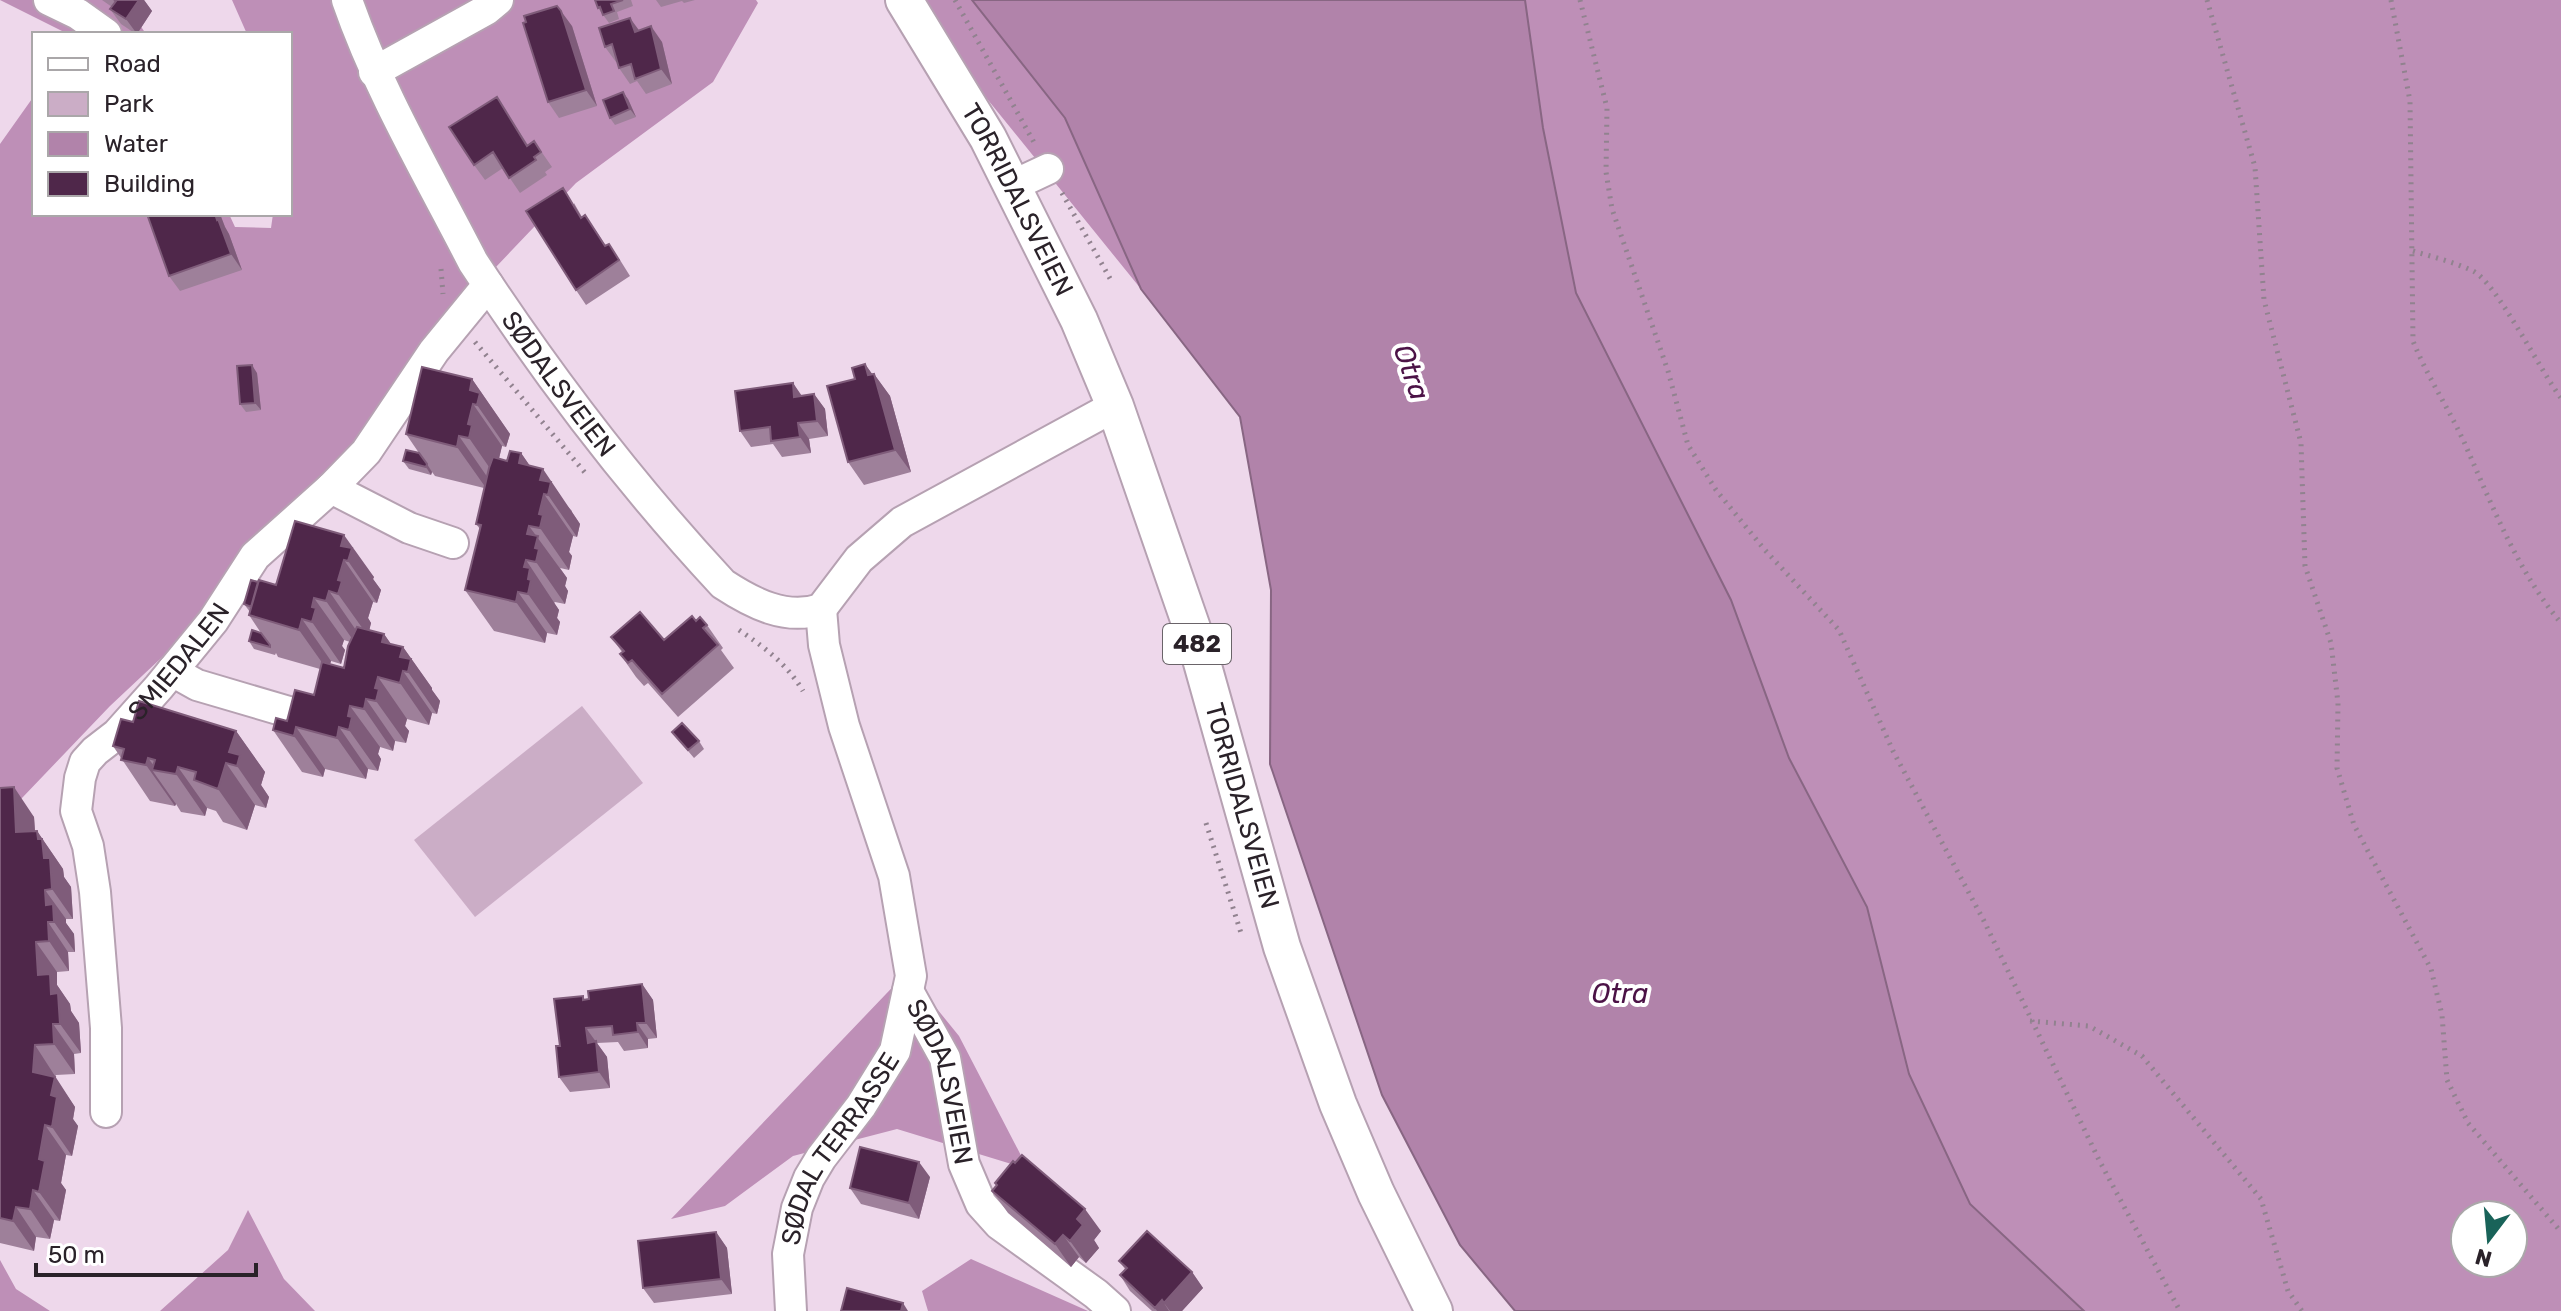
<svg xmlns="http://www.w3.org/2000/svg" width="2561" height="1311" viewBox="0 0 2561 1311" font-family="Rubik,sans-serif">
<rect width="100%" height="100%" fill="#eed8eb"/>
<path fill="#cbadc6" d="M582 706 643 783 475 917 414 840Z"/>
<path fill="#be8fb7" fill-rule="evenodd" d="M0 0H123L146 34H68Z
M232 0H756L758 3 713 82 576 183 455 310 385 414 239 585 110 706 0 821V144L34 96V214H229L235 227 271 228 273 214H290V34H247Z
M907 0H972L1065 118 1141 289Z
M1525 0H2561V1311H2084L1970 1204 1909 1074 1867 907 1789 757 1731 600 1576 293 1543 128ZM2465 1215H2513V1263H2465Z
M907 972 959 1036 1028 1169 897 1129 793 1156 725 1206 671 1219Z
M248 1210 284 1279 315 1311H160L228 1250Z
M971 1259 1088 1311H928L922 1291Z
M0 1260 16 1289 50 1311H0Z"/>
<path fill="#b183aa" stroke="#886683" stroke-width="2" d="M972 0H1525L1543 128 1576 293 1731 600 1789 758 1867 907 1909 1074 1970 1204 2084 1311H1515L1460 1245 1382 1095 1270 764 1271 590 1240 417 1141 289 1065 118Z"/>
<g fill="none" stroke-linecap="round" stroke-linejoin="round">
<defs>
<g id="minor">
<path d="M49 0 78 14 106 34"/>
<path id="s1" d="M347 0C379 92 429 176 473 262 549 378 629 483 723 584 752 603 786 621 821 609L859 559 902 522 1115 406"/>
<path d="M374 72 486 10 498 0"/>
<path d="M1012 186 1048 169"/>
<path d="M331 488 409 528 453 543"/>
<path d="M172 671 197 685 309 718"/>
<path id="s2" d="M908 991 945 1058 964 1164 981 1204 999 1224 1096 1294 1115 1311"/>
<path id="s3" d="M106 1112V1028L95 892 88 846 76 811 80 778 85 762 95 751 117 734 159 687 213 621 255 556 331 488 366 452 434 351 488 285"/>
<path id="s4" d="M791 1311 788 1254 797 1208 809 1178 821 1158 861 1106 895 1051 911 976 894 876 844 726 824 645 821 609"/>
</g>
<g id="major">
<path id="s5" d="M904 0 988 138 1079 320 1115 406 1194 634 1282 947 1338 1104 1376 1193 1434 1311"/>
</g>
</defs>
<use href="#minor" stroke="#b6a1b2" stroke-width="34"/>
<use href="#major" stroke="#b6a1b2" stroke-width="40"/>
<path stroke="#91828f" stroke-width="5" stroke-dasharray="2 6" stroke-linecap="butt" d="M955 0 1036 146
M1580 0 1607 108 1606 172 1612 209 1668 371 1688 445 1716 490 1764 549 1839 630 1893 751 1984 921 2099 1160 2180 1311
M2207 0 2255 167 2264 300 2301 443 2305 566 2331 643 2338 703 2337 768 2354 825 2431 969 2442 1015 2447 1080 2468 1123 2561 1232
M2391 0 2410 101 2413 341C2428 379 2452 413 2468 451 2494 510 2519 573 2561 623
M1062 193 1112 282
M2413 251C2433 257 2454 262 2473 271 2496 282 2541 372 2561 398
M441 269 443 294
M475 342 587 475
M739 630C764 647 787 664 803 691
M1206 823 1241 933
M2030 1021 2089 1026 2142 1056 2261 1199 2288 1291 2302 1311"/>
<use href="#minor" stroke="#fff" stroke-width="30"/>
<use href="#major" stroke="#fff" stroke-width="36"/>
</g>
<path fill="#9e809a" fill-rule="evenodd" d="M102 0H144L152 11 137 34H136L121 24 110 9 112 7Z
M595 0H631L633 6 617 12 619 19 609 23 598 8Z
M656 0H695L684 3 682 1 661 7Z
M572 26 597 106 559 118 548 102Z
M639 30 662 42 672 84 646 94 637 81 630 84 619 68 617 62H616L605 47Z
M628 99 636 117 615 125 610 118Z
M507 113 528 145 534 141 552 167 545 172 547 175 520 193 503 168 485 180 474 165Z
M574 203 582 217 596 231 606 246 620 260 630 276 586 305 576 290Z
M147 214H220L225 227 229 234 242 270 180 291 169 276Z
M865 364 872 374H874L890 396 911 472 864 485 848 462 855 379Z
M257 373 261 410 246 412 240 404Z
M472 379 510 434 506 447 502 446 499 459 507 461 521 453 530 466 572 511V512L580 524 577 537 573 536 569 552 572 556 569 570 560 568 567 578 565 586 568 591 565 604 555 602 554 603 559 610 557 618 560 622 557 635 547 633 545 643 494 631 465 590 480 529 476 524 484 488 435 476 432 472 431 475 409 469 403 461 419 453 406 434Z
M793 383 801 396 814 394 825 409 828 436 809 439 811 453 782 457 773 444 751 447 740 431Z
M295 521 374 577 373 579 381 590 377 603 373 602 368 618 371 623 369 630 384 634 391 644 403 647 432 688V690L440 701 437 714 432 713 429 725 407 719 405 726 409 731 406 743 395 741 393 751 380 747 378 754 381 759 378 771 368 769 366 779 325 769 323 777 302 772 273 730 287 721 314 695 320 669 278 657 276 653 275 655 254 649 249 641 261 633 249 615 250 612 244 604 258 582 276 585ZM344 640 350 642 344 668 330 664 331 661 341 664 345 650 342 646Z
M696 621 707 625 723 648 721 650 734 668 678 717 648 683 644 686 636 677 620 654 622 652 611 637 664 640Z
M133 722 236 731 265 772 261 785 269 797 266 808 255 805 247 830 223 822 216 811 207 808 205 816 181 812 176 804 175 806 150 801 113 746Z
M672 732 699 741 704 749 694 758Z
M0 788 34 817 35 831H37L63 869 64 877 71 887 73 919H66V923L74 934 75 952H68L69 971 57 972V985L70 1004 71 1011 79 1023 81 1053 74 1054 75 1074 56 1075 55 1078 75 1107 73 1119 78 1126 72 1156 66 1155 61 1183 66 1190 60 1221 54 1220 50 1239 36 1237 34 1251 0 1243Z
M642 984 653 1000 657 1038 648 1039V1048L624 1051 618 1042 597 1043 607 1057 610 1088 570 1092 559 1077 560 1046 583 996 585 1000Z
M930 1177 919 1219 861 1204 850 1188Z
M995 1183 1101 1231 1094 1240 1099 1248 1086 1263 1079 1257 1071 1267 1008 1213 992 1191 997 1186Z
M716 1232 727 1248 732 1294 654 1303 643 1288Z
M1119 1261 1192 1272 1203 1288 1182 1311H1152L1130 1291 1120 1275 1125 1269Z"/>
<path fill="#7f5c7a" d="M136 0H144L152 11 137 34 126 19Z
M561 11 572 26 597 106 586 90Z
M630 18 641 33 635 32Z
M651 26 662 42 672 84 661 69Z
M623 92 628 99 636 117 630 109Z
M215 214H220L225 227 229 234 242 270 231 254Z
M865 364 875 378 874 374 890 396 911 472 895 450 868 375Z
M252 365 257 373 261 410 255 403Z
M472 379 510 434 506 447 477 405 470 390Z
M793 383 804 399 794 397Z
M814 394 825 409 828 436 817 421Z
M473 404 502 446 498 462V480L469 438 468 424Z
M798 423 809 439 811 453 800 437Z
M459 436 488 478 486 488 457 447Z
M521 453 548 492 540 480 543 469 580 524 577 537 548 495 544 494 573 536 569 552 572 556 569 570 540 528 539 514 519 463Z
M427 464 432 472 431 475 426 467Z
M529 526 567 578 565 586 568 591 565 604 536 562 527 534Z
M344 535 374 577 373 579 381 590 377 603 348 561 341 546Z
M344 560 373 602 368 618 371 623 368 636 338 594V580Z
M526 560 559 610 557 618 560 622 557 635 528 594V579L524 567Z
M329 591 358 633 355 643 326 601Z
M518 592 547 633 545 643 516 602Z
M314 598 344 640 342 646 345 650 341 664 312 622V607Z
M302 619 331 661 328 671 299 630Z
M384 634 408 669 400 657 403 647 432 688V690L440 701 437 714 408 672 403 671 432 713 429 725 400 683 382 642Z
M378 677 407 719 405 726 409 731 406 743 376 701 375 688Z
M366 699 395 741 393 751 364 709Z
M350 706 380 747 378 754 381 759 378 771 349 730 348 716Z
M296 727 325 769 323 777 294 736Z
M339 727 368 769 366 779 337 738Z
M236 731 265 772 261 785 269 797 266 808 237 766 229 752Z
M148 758 158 771 152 770 176 804 175 806 146 765Z
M226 763 255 805 247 830 218 789Z
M178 767 207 808 205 816 176 774Z
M14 787 34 817 37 862 16 832Z
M37 831 63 869 64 877 71 887 73 919 52 889 38 839Z
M45 890 66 919V923L74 934 75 952 54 922 46 905Z
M48 922 68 952 69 971 49 941Z
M36 942 57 972V985L70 1004 71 1011 79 1023 81 1053 60 1024 38 975Z
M642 984 653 1000 657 1038 646 1023Z
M637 1023 648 1039V1048L638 1032Z
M53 1024 74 1054 75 1074 54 1044Z
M586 1028 607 1057 610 1088 599 1072 588 1043Z
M35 1045 75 1107 73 1119 78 1126 72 1156 52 1127 33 1072Z
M45 1125 66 1155 61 1183 66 1190 60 1221 39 1192V1159Z
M919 1162 930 1177 919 1219 909 1203Z
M33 1190 54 1220 50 1239 30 1209Z
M16 1207 36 1237 34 1251 13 1221Z
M1085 1209 1101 1231 1094 1240 1099 1248 1086 1263 1070 1241 1077 1219Z
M716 1232 727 1248 732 1294 721 1279Z
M1063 1235 1079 1257 1071 1267 1055 1244Z
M1192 1272 1203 1288 1182 1311H1170L1164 1303Z
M1162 1300 1169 1311H1157L1155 1308Z
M903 1303 908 1311H901Z"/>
<path fill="#4f274a" stroke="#7f5c7a" stroke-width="2" d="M114 0H139L126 19 110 9 116 1Z
M595 0H623L611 4 614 11 603 15 600 7 598 8Z
M557 6 561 11 586 90 548 102 523 23 526 22 524 16Z
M630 18 635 32 651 26 661 69 635 79 631 64 619 68 612 44 605 47 599 28Z
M623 92 630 109 610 118 603 100Z
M497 97 527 146 534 141 541 152 534 157 536 160 509 178 493 152 474 165 449 127Z
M563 188 581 218 585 215 605 246 609 244 619 260 576 290 526 211Z
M147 214H215L217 220 218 219 231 254 169 276Z
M865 364 868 375 874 374 895 450 848 462 827 386 855 379 852 368Z
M252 365 255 403 240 404 237 366Z
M422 367 472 379 470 390 480 393 477 405 473 404 468 424 472 425 469 438 459 436 457 447 406 434Z
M793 383 794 397 814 394 817 421 798 423 800 437 771 441 770 427 740 431 735 391Z
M406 450 419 453 427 464 426 467 403 461Z
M510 451 521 453 519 463 543 469 540 480 551 482 548 495 544 494 539 514 543 515 540 528 529 526 527 534 538 536 535 548 539 549 536 562 526 560 524 567 530 568 528 579 531 580 528 594 518 592 516 602 465 590 481 525 476 524 489 468 493 457 507 461Z
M295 521 344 535 341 546 352 548 348 561 344 560 338 580 342 581 338 594 329 591 326 601 314 598 312 607 316 608 312 622 302 619 299 630 249 615 259 580 276 585Z
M251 580 258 582 251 607 244 604Z
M640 612 664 640 692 616 696 621 700 617 707 625 703 628 718 645 662 694 632 660 628 663 620 654 624 651 611 637Z
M357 627 384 634 382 642 403 647 400 657 411 659 408 672 403 671 400 683 378 677 375 688 379 689 376 701 366 699 364 709 350 706 348 716 352 717 349 730 339 727 337 738 296 727 294 736 273 730 276 718 287 721 295 690 314 695 322 662 344 668 348 646Z
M252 630 261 633 270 645V647L249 641Z
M139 701 236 731 229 752 240 755 237 766 226 763 218 789 194 780 196 772 178 767 176 774 152 770 155 760 148 758 146 765 121 760 124 749 113 746 121 719 133 722Z
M682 723 699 741 688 750 672 732Z
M14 787 16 832 37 831 38 839H42L44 858H50L52 889 45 890 46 905 53 904 54 922H48L49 941 36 942 38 975 50 974 51 994 58 993 60 1024H53L54 1044 35 1045 33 1072 55 1077 51 1095 57 1097 52 1127 45 1125 39 1159 45 1161 39 1192 33 1190 30 1209 16 1207 13 1221 0 1218V788Z
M642 984 646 1023H637L638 1032 613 1035 612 1026 586 1028 588 1043 596 1041 599 1072 559 1077 556 1046H560L554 999 583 996V1000L589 999 588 991Z
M860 1147 919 1162 909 1203 850 1188Z
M1022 1155 1085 1209 1077 1219 1083 1225 1070 1241 1063 1235 1055 1244 992 1191 997 1185 995 1183 1013 1161 1015 1163Z
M1147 1231 1192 1272 1164 1303 1162 1300 1155 1308 1120 1275 1127 1268 1119 1261Z
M716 1232 721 1279 643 1288 638 1241Z
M847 1288 903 1303 901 1311H841Z"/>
<g text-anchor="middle" stroke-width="8" stroke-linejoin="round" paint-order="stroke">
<rect fill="#fff" stroke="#6a6469" stroke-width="2" x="1163" y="624" width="68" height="40" rx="6"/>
<g font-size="24" font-weight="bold" fill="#2a2229">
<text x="1197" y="652">482</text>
</g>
<g font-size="26" fill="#2a2229" stroke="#fff">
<text dy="9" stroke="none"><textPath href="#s5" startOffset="230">TORRIDALSVEIEN</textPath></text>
<text dy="9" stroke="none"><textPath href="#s1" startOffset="440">SØDALSVEIEN</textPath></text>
<text dy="9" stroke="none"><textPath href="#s3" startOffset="492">SMIEDALEN</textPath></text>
<text dy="9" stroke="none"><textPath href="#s5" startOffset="878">TORRIDALSVEIEN</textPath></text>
<text dy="9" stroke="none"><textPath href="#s2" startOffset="98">SØDALSVEIEN</textPath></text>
<text dy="9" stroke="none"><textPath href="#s4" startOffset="176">SØDAL TERRASSE</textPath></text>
</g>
<g font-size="28" font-style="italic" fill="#4b1246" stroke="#fff">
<text transform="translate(1412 372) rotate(71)" y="10">Otra</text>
<text x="1620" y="1003">Otra</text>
</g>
</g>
<rect x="32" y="32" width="260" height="184" fill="#ffffff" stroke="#aaa7a9" stroke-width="2"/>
<rect x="48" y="58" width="40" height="12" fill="#ffffff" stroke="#aaa7a9" stroke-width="2"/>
<text x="104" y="72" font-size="24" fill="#2a2229">Road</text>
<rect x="48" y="92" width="40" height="24" fill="#cbadc6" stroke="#aaa7a9" stroke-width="2"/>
<text x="104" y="112" font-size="24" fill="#2a2229">Park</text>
<rect x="48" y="132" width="40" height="24" fill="#b183aa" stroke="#aaa7a9" stroke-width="2"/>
<text x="104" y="152" font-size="24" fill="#2a2229">Water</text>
<rect x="48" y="172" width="40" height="24" fill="#4f274a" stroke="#aaa7a9" stroke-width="2"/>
<text x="104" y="192" font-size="24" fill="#2a2229">Building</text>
<g transform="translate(2489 1239) rotate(196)"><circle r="38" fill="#ffffff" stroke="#aaa7a9" stroke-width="2"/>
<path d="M0-6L14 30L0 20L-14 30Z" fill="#196359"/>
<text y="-12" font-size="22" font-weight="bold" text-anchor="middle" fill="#2a2229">N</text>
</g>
<path d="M36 1263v12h220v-12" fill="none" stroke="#2a2229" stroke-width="4"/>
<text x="48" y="1263" font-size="24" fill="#2a2229" stroke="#ffffff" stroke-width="6" paint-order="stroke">50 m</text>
</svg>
